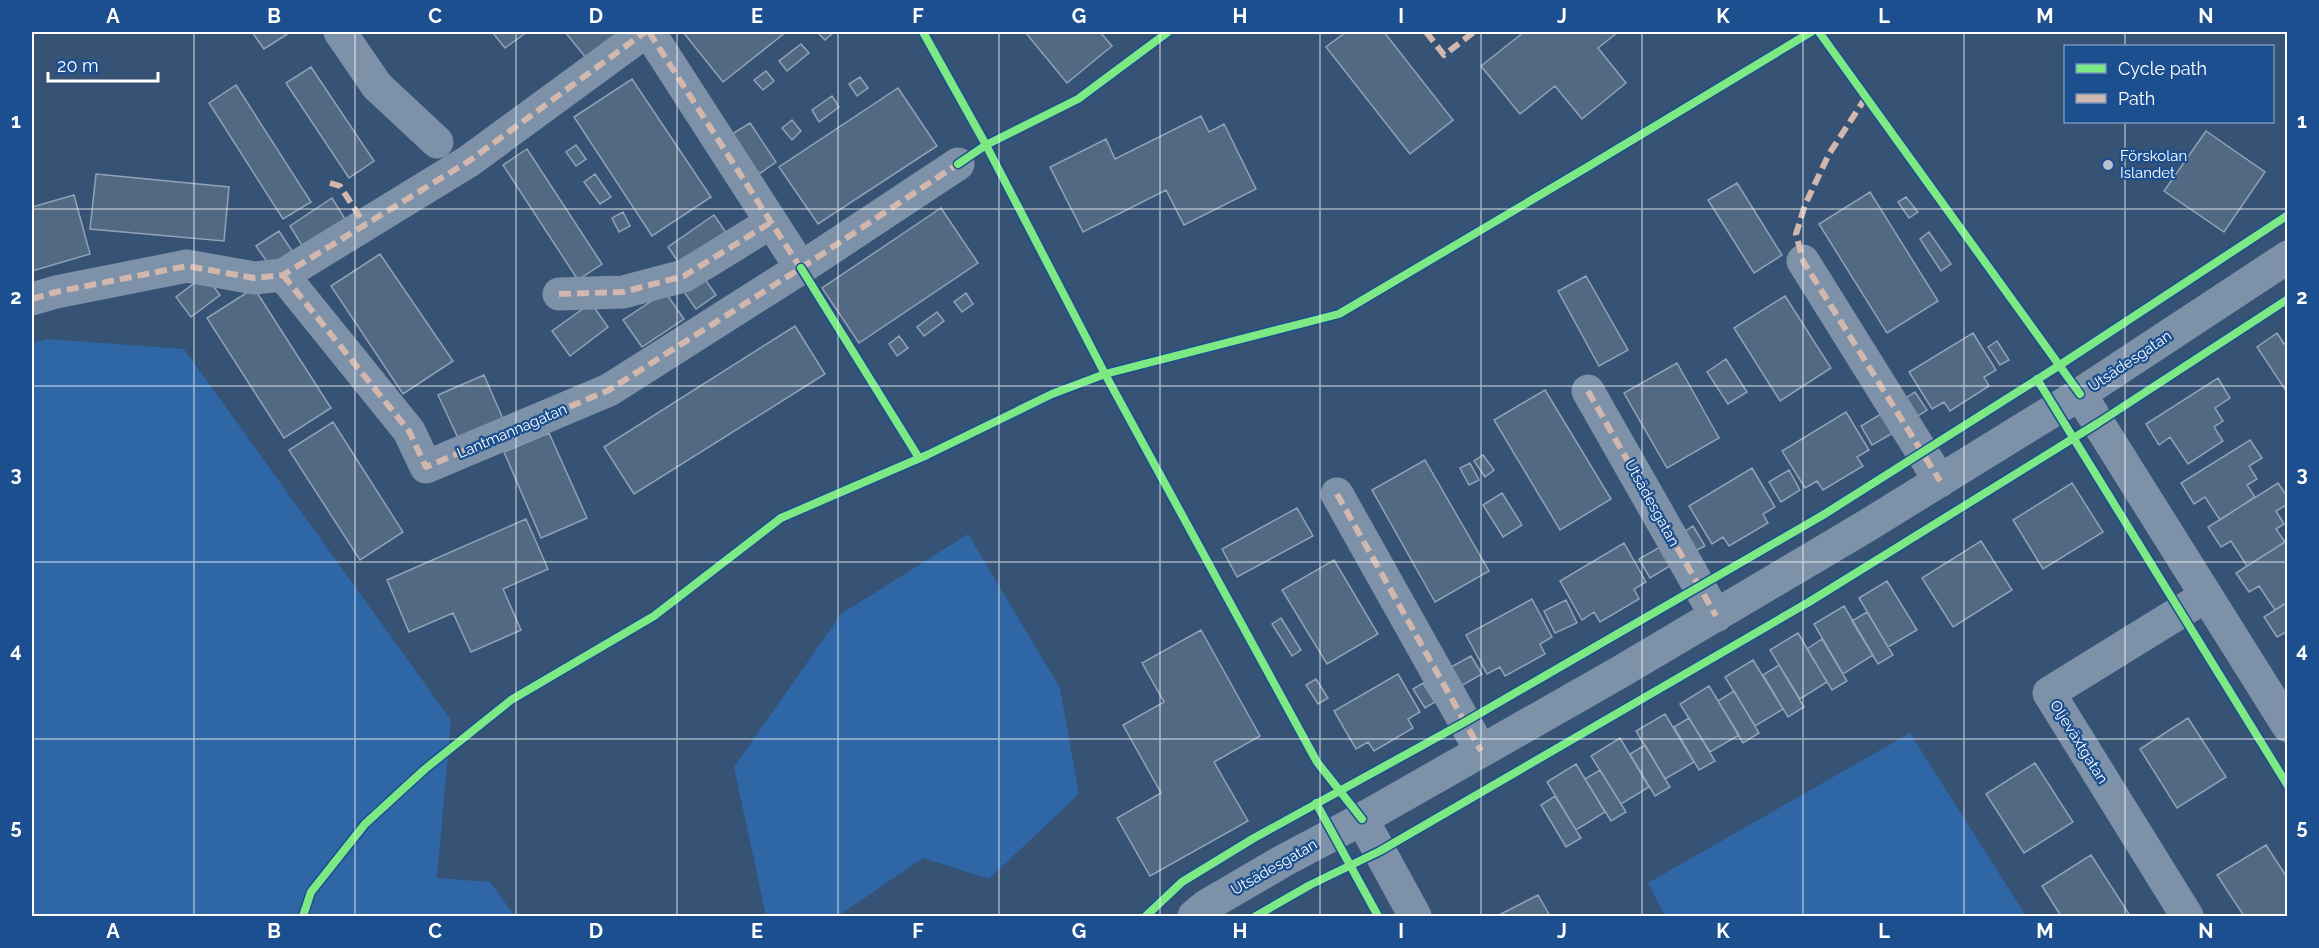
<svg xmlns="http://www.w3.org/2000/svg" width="2319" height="948" viewBox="0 0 2319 948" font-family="Raleway,sans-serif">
<rect width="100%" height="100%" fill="#365274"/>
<path fill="#2f66a5" d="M48 339 184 349 451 720 437 878 490 882 515 916H32V343Z
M968 534 1060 688 1079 794 989 879 923 858 838 916H766L734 767 841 614Z
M1910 733 2026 916H1665L1648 883Z"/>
<path fill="#526984" stroke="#92a2b6" stroke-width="1.5" d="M252 32H288L289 33 264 49Z
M492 32H527L505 48Z
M565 32H621L587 59Z
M683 32H786L723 82Z
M817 32H834L825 40Z
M1025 32H1100L1112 46 1067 83Z
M1346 32H1384L1453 120 1410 154 1326 47Z
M1524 32H1618L1598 48 1626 83 1582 119 1555 86 1520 114 1481 66Z
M801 44 809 53 787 71 779 61Z
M311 67 374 161 349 178 286 83Z
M766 71 774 81 763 90 754 80Z
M860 77 868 88 857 96 849 84Z
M632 79 711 197 652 236 574 117Z
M236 85 311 202 283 219 209 103Z
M898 88 937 146 818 224 779 167Z
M832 96 839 107 819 122 812 110Z
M1201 116 1209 132 1224 124 1256 189 1184 225 1166 190 1083 232 1050 167 1106 139 1115 159Z
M792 120 801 131 792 140 782 128Z
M750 123 776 162 759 174 732 134Z
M2206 131 2265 172 2224 232 2164 191Z
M576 145 586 159 576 166 566 152Z
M527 149 602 264 578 280 503 165Z
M96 174 229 187 224 241 90 229Z
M595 174 611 197 600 204 584 182Z
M1737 183 1782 255 1754 273 1708 200Z
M1870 192 1938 301 1887 333 1819 224Z
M74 195 90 254 32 271V207Z
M1906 197 1918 212 1909 218 1898 202Z
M332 198 345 219 303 247 290 226Z
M941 208 978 263 859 343 822 288Z
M623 212 630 226 619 232 612 218Z
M714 215 727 234 681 266 668 247Z
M279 231 292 251 270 266 256 246Z
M1929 232 1951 264 1941 271 1920 239Z
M380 254 453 361 403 394 331 286Z
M205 275 220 295 191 317 176 297Z
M702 275 716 295 696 309 682 289Z
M1586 276 1628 350 1599 366 1558 291Z
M254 288 331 408 284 438 207 318Z
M665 292 684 319 642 347 623 320Z
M966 293 973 304 962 312 954 302Z
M1785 296 1831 368 1780 401 1734 328Z
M591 303 608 327 570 356 552 331Z
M937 312 944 321 924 336 917 327Z
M795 326 825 374 634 494 604 447Z
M1973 333 1996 370 1984 377 1989 386 1950 411 1944 402 1932 409 1909 372Z
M2277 333 2284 344 2288 342V394L2257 347Z
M899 336 908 348 897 356 889 344Z
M1997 341 2009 360 2000 365 1988 347Z
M1726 359 1747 392 1728 404 1707 372Z
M1677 363 1719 438 1667 468 1624 393Z
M484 375 503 419 458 438 438 395Z
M2218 378 2230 398 2215 408 2223 421 2214 427 2223 441 2188 464 2170 437 2159 445 2146 424Z
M1545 390 1611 499 1560 530 1494 420Z
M1915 392 1927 410 1918 416 1906 398Z
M1846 412 1869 450 1857 457 1863 466 1823 490 1817 481 1805 488 1782 451Z
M1881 414 1893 433 1872 445 1861 426Z
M333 422 403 532 360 560 289 450Z
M549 433 587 518 541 538 504 452Z
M2250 440 2262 458 2249 466 2257 479 2247 485 2255 497 2220 520 2205 497 2194 504 2181 483Z
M1483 455 1494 470 1485 477 1474 461Z
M1425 460 1489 571 1435 602 1372 490Z
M1470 463 1479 480 1469 485 1460 468Z
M1752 468 1775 507 1763 514 1768 523 1729 546 1723 537 1712 544 1689 506Z
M1789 470 1800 490 1781 502 1769 482Z
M2072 483 2103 532 2043 569 2013 520Z
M2278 483 2288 498V504L2276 511 2284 524 2276 529 2285 542 2247 566 2231 541 2221 547 2208 527Z
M1502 493 1522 525 1503 537 1483 505Z
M1297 508 1313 536 1237 577 1222 549Z
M526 519 548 569 503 589 521 630 471 652 453 613 409 632 387 580Z
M1693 526 1705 546 1695 551 1684 532Z
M2288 540V602L2275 610 2259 586 2249 592 2236 573Z
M1981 541 2012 590 1953 627 1922 578Z
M1624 543 1646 582 1634 589 1639 599 1600 622 1594 612 1582 620 1560 581Z
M1660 547 1670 566 1650 578 1639 559Z
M1334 560 1378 634 1327 664 1282 590Z
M1887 581 1917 630 1888 647 1859 598Z
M1532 599 1552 637 1540 644 1545 654 1505 676 1500 667 1487 674 1466 635Z
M1566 600 1577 623 1555 633 1544 611Z
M2288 602V631L2277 637 2264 617Z
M1844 606 1873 655 1843 674 1814 624Z
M1867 612 1893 655 1878 664 1852 621Z
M1281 618 1301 650 1292 656 1272 624Z
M1201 630 1260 736 1214 762 1248 821 1150 876 1117 818 1161 793 1123 725 1164 702 1142 663Z
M1798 633 1827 682 1800 699 1770 650Z
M1822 639 1847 681 1832 690 1807 649Z
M1471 656 1482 674 1461 686 1451 667Z
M1753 660 1783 709 1755 726 1725 677Z
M1779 665 1804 707 1788 717 1763 675Z
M1398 674 1420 712 1408 719 1413 728 1374 751 1368 742 1356 749 1334 711Z
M1316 679 1328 698 1318 704 1306 685Z
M1423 683 1435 702 1425 708 1413 689Z
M1709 686 1739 735 1710 752 1680 704Z
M1734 691 1759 733 1743 743 1718 701Z
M1665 714 1694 762 1665 779 1636 731Z
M1689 718 1715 761 1699 770 1674 727Z
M2188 718 2226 777 2177 808 2140 749Z
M1620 738 1649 787 1621 804 1591 756Z
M1645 745 1670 787 1655 796 1630 754Z
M2035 763 2073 822 2024 853 1986 794Z
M1576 764 1605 812 1576 830 1547 782Z
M1600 770 1626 812 1611 821 1585 779Z
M1555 796 1581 838 1566 847 1541 805Z
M2266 845 2288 879V914L2283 916H2244L2217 875Z
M2091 855 2129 914 2125 916H2061L2042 886Z
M1538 895 1550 916H1497Z"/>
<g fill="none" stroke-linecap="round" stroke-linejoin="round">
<path stroke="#7d92a8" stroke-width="33" d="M340 32 377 86 437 142
M649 32 801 268
M1803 261 1940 481
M283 275 409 431 426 467 609 390 801 268 958 164
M559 294 623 292 684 276 770 223
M32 299 56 292 187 266 254 278 283 275 469 161 645 32
M1588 391 1716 616
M2080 394 2288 726
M1337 494 1481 751
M1362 819 1415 916
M1194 916 1206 906 1283 861 1362 819 1620 672 1863 528 2080 394 2288 257
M2187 916 2049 693 2206 596"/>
<path stroke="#d1b7ad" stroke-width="6" stroke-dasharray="12 6" stroke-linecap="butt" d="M649 32 803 272
M1426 32 1444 55 1474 32
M1866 97 1829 154 1805 205 1796 234 1803 261 1940 481
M330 183 340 186 365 225
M283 275 409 431 426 467 609 390 801 268 961 162
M559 294 623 292 684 276 770 223
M32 299 56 292 187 266 254 278 283 275 469 161 645 32
M1588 391 1716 616
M1337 494 1481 751"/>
<defs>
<path id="cycleway" d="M923 32 986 145 1105 374 1317 762 1362 819
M1819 32 2080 394
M958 164 986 145 1078 99 1168 32
M801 268 919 458
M2037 379 2288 786
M1316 803 1378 916
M303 916 311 892 365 824 425 769 511 700 654 616 781 518 927 455 1052 394 1105 374 1339 314 1589 166 1811 32
M1146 916 1182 882 1254 838 1465 722 1823 515 2060 365 2288 215
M1256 916 1310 885 1380 851 1809 602 2098 423 2288 299"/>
</defs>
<use href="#cycleway" stroke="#1b4f8f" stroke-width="11"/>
<use href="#cycleway" stroke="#7ce984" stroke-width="8"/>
</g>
<path fill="none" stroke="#fff" stroke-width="1.5" stroke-opacity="0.55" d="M194 32V916M355 32V916M516 32V916M677 32V916M838 32V916M999 32V916M1160 32V916M1320 32V916M1481 32V916M1642 32V916M1803 32V916M1964 32V916M2125 32V46M2125 122V916M32 209H2288M32 386H2288M32 562H2288M32 739H2288"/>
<circle fill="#b9c2ce" stroke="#1b4f8f" stroke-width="2" cx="2108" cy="165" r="6"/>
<g text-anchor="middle" stroke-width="4.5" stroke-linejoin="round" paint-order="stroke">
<g font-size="15" fill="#fff" stroke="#1b4f8f" text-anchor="start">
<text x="2120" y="161">Förskolan<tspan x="2120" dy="17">Islandet</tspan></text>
</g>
<g font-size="15" fill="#fff" stroke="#1b4f8f">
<text transform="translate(2130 361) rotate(-34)" y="5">Utsädesgatan</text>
<text transform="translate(512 431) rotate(-23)" y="5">Lantmannagatan</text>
<text transform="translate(1652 503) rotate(61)" y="5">Utsädesgatan</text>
<text transform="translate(2079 742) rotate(58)" y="5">Oljeväxtgatan</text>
<text transform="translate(1274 867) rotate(-30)" y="5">Utsädesgatan</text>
</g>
</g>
<rect width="2319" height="948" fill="none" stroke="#1b4f8f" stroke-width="66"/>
<rect x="2064" y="45" width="210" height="78" fill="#1b4f8f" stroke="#7695bc" stroke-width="1.5"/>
<rect x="2076" y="64" width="30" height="9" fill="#7ce984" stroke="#7695bc" stroke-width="1.5"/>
<text x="2118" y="75" font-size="18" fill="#ffffff">Cycle path</text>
<rect x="2076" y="94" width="30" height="9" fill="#d1b7ad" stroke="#7695bc" stroke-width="1.5"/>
<text x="2118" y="105" font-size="18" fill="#ffffff">Path</text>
<path d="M48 72v9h110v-9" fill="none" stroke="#ffffff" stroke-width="3"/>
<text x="57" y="72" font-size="18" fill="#ffffff" stroke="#1b4f8f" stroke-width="4.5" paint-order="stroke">20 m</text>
<rect x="33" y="33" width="2253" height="882" fill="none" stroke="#fff" stroke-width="2"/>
<g font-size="20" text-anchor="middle" font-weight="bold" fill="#fff">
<text x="113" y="23">A</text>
<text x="274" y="23">B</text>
<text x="435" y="23">C</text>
<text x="596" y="23">D</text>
<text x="757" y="23">E</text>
<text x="918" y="23">F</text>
<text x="1079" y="23">G</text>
<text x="1240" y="23">H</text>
<text x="1401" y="23">I</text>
<text x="1562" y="23">J</text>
<text x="1723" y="23">K</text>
<text x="1884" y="23">L</text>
<text x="2045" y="23">M</text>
<text x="2206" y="23">N</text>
<text x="16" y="128">1</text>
<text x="2302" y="128">1</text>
<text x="16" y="304">2</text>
<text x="2302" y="304">2</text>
<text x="16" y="481">3</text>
<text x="2302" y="481">3</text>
<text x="16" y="657">4</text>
<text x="2302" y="657">4</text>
<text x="16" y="834">5</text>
<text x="2302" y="834">5</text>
<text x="113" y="938">A</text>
<text x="274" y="938">B</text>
<text x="435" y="938">C</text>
<text x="596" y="938">D</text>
<text x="757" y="938">E</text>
<text x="918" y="938">F</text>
<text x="1079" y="938">G</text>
<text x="1240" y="938">H</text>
<text x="1401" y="938">I</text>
<text x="1562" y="938">J</text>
<text x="1723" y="938">K</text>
<text x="1884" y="938">L</text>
<text x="2045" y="938">M</text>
<text x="2206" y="938">N</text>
</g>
</svg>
